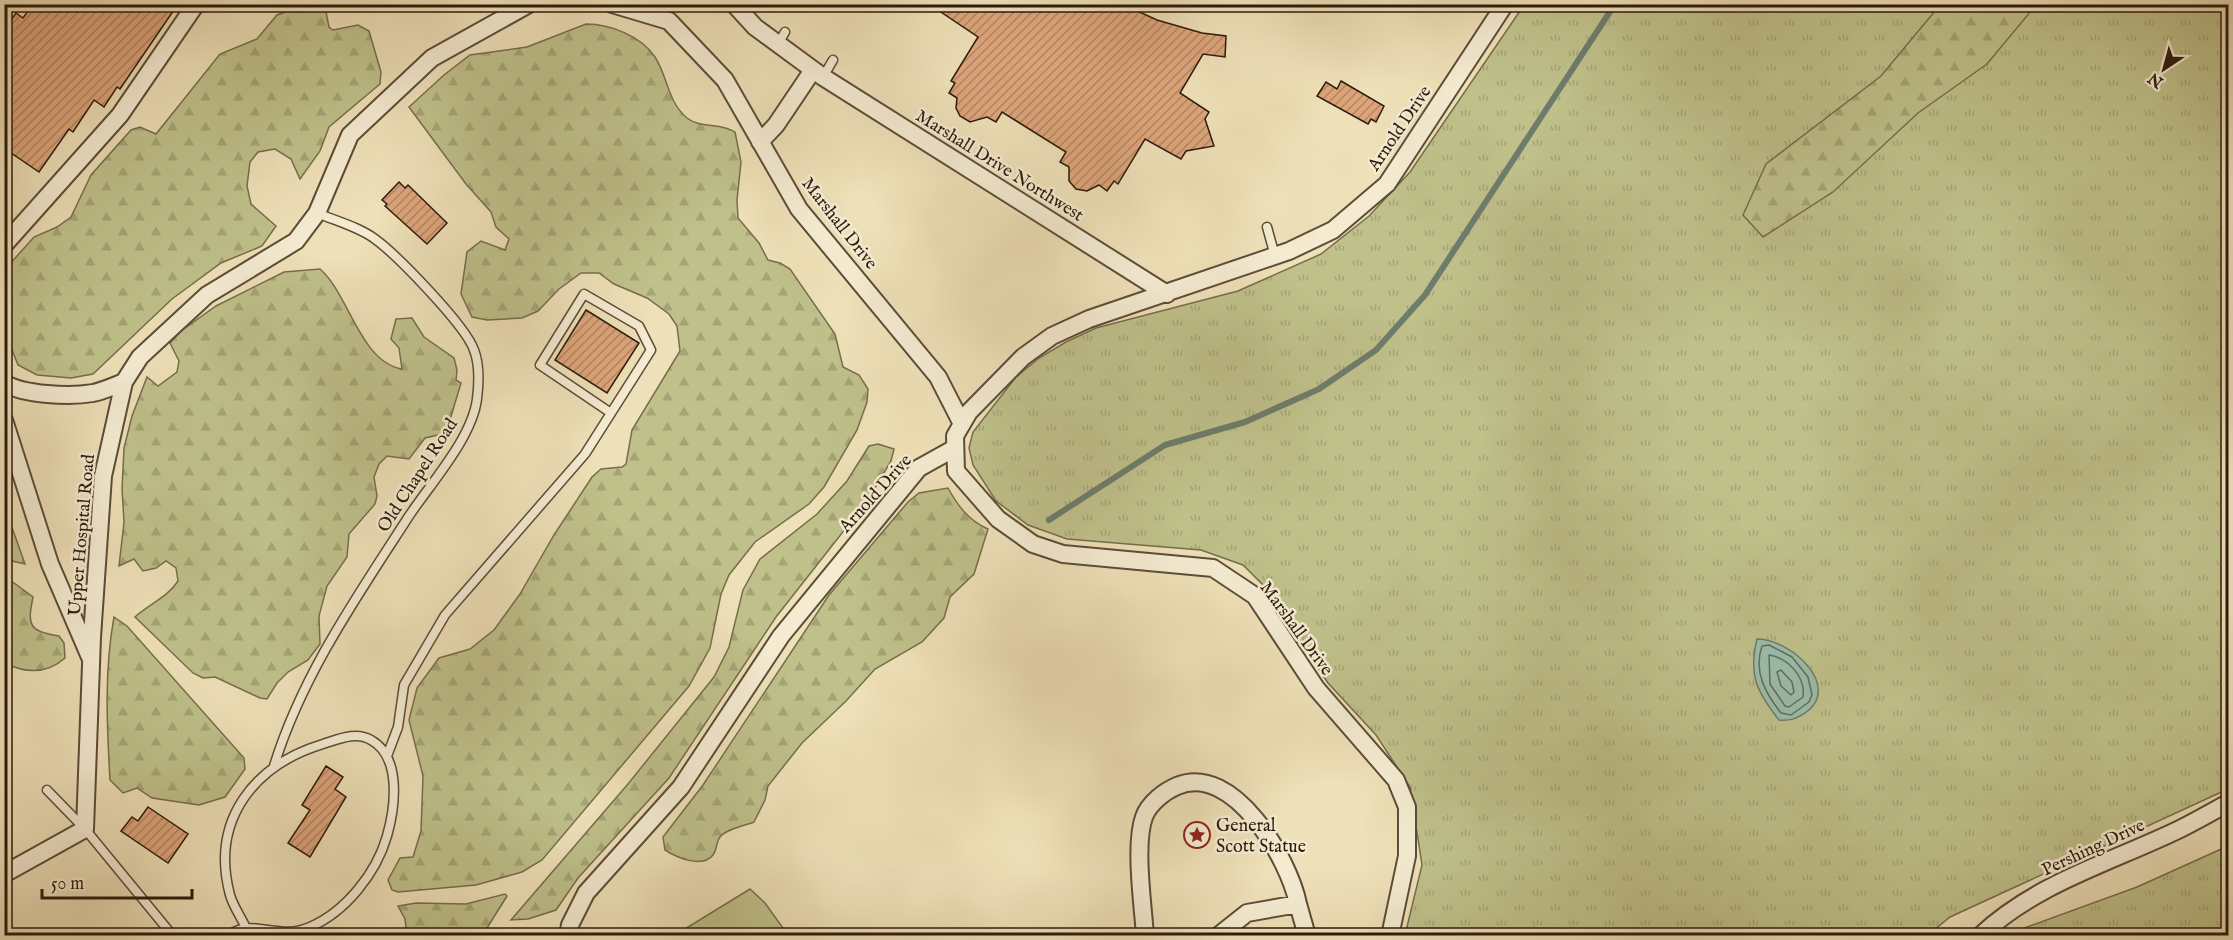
<svg xmlns="http://www.w3.org/2000/svg" width="2233" height="940" viewBox="0 0 2233 940" font-family="'IM FELL English',serif">
<defs>
<pattern id="grass-tufts" width="24" height="20" patternUnits="userSpaceOnUse" patternTransform="scale(1.5)"><rect width="24" height="20" fill="#bfc08a"/><path d="M3 7l-1-3M5 7V3M7 7l1-3M15 17l-1-3M17 17v-4M19 17l1-3" fill="none" stroke="#a4a476"/></pattern>
<pattern id="forest-firs" width="22" height="20" patternUnits="userSpaceOnUse" patternTransform="scale(1.5)"><rect width="22" height="20" fill="#bfc08a"/><path d="M5 1l3.5 6h-7zM16 11l3.5 6h-7z" fill="#a4a476"/></pattern>
<pattern id="building-hatch" width="6" height="6" patternUnits="userSpaceOnUse" patternTransform="scale(1.5)"><rect width="6" height="6" fill="#dda47a"/><path d="M-1 1l2-2M0 6l6-6M5 7l2-2" fill="none" stroke="#b38562"/></pattern>
</defs>
<rect width="100%" height="100%" fill="#eee0b8"/>
<filter id="stains"><feTurbulence type="fractalNoise" baseFrequency=".00333" numOctaves="4"/><feColorMatrix values="0 0 0 0 .2 0 0 0 0 .09 0 0 0 0 .02 0 0 0 .5 -.17"/></filter>
<radialGradient id="worn" r=".72"><stop offset=".6" stop-color="#630" stop-opacity="0"/><stop offset="1" stop-color="#630" stop-opacity=".3"/></radialGradient>
<path fill="url(#grass-tufts)" stroke="#766d4c" stroke-width="1.5" d="M1524 5H2228V789L1950 917 1928 935H1405L1422 865 1410 787 1376 735 1328 683 1264 586 1243 565 1201 550 1067 539 1028 525 996 501 973 465 969 448 973 432 1016 377 1039 358 1066 342 1096 328 1238 291 1321 254 1369 216 1410 172Z
M2228 846V935H2010L2016 931 2137 887Z"/>
<path fill="url(#forest-firs)" stroke="#766d4c" stroke-width="1.5" d="M1940 5H2036L1987 64 1918 113 1833 192 1763 237 1743 215 1766 164 1881 76Z
M317 6 326 12 329 27 333 30 358 25 369 31 381 72 380 84 329 127 320 151 300 179 291 159 275 149 258 152 250 162 247 186 251 204 276 226 262 246 221 263 172 299 93 374 71 378 37 375 18 365 5 332 4 270 8 266 34 237 57 227 71 217 91 175 131 130 140 127 156 134 220 54 257 39 277 15 288 11 301 12Z
M586 24C610 24 641 36 655 57 668 77 667 101 687 118 701 129 720 122 735 132L741 162 737 200 738 218 759 243 768 260 780 263 790 269 835 334 843 367 859 375 868 389 867 402 857 430 824 487 809 504 755 542 729 575 721 594 710 648 689 686 542 860 522 872 476 885 398 892 392 890 388 880 400 858 413 857 421 831 423 776 409 720 417 688 439 658 470 649 494 630 520 594 554 535 592 477 601 469 622 467 626 464 632 430 680 351 677 326 669 314 647 298 614 284 599 273H581L559 289 538 311 522 318 487 320 472 317 461 294 467 252 481 241 505 250 509 239 496 227 491 212 466 184 409 107 444 75 470 55 527 47Z
M320 269C349 294 360 362 402 369L399 348 391 339 396 319 412 318 424 337 454 358 457 370 456 380 461 383 446 433 425 438 409 459 387 456 379 464 374 477 377 496 375 504 349 534 347 557 327 586 319 616 320 644 308 660 288 672 277 683 267 699 260 698 215 677 203 678 193 673 135 617C149 604 168 597 178 581L176 568 166 561 156 568 143 571 134 559 119 566 124 522 122 489 124 448 132 416 147 377 158 386 177 372 179 361 170 343 181 331 216 306 284 272Z
M878 444 894 449 891 461 868 500 776 617 669 778 578 878 556 910 528 919 511 920 628 784 714 677 729 647 743 590 760 559 817 514 847 481 869 446Z
M948 488C958 506 969 521 988 529L974 574 950 597 944 618 922 642 875 669 846 701 802 743 768 786 765 800 754 822C744 826 726 829 720 837 716 842 717 850 713 855 702 869 676 857 665 850L663 837 703 785 829 595 908 502 919 493Z
M4 505 25 564 12 561 6 577 33 597C27 626 29 631 59 636L64 643 65 658C47 674 27 674 5 663Z
M114 617 127 626 244 758 245 769 225 797 199 805 152 798 137 788 123 793 110 780C107 726 104 671 114 617Z
M505 894 507 896 487 928 451 935H407L405 919 398 906 416 903 466 904Z"/>
<path fill="#bfc08a" stroke="#766d4c" stroke-width="1.5" d="M750 889 765 903 788 935H675Z"/>
<path fill="#9abdab" stroke="#6e7c6c" stroke-width="1.5" d="M1757 639C1791 639 1843 687 1805 713 1795 719 1791 721 1779 720 1757 692 1748 675 1757 639Z"/>
<g fill="none" stroke-linecap="round" stroke-linejoin="round">
<path stroke="#636c5c" stroke-width="1.5" d="M1769 645 1792 657 1808 677 1812 695 1809 702 1791 715 1781 713C1766 694 1753 672 1762 646Z
M1769 655C1788 658 1806 677 1803 697L1789 707 1785 706 1770 684Z
M1781 670 1792 682 1794 692 1791 695 1781 686 1777 672Z"/>
<path stroke="#6e7c6c" stroke-width="6" d="M1049 520 1165 445 1245 422 1319 389 1376 350 1425 295 1615 4"/>
</g>
<path fill="url(#building-hatch)" stroke="#2c1a0d" stroke-width="1.5" d="M33 4H178L120 89 117 87 104 107 94 100 73 132 69 129 39 172 4 148V30L16 13 23 18Z
M929 4H1138L1135 10 1157 20 1202 33 1226 36 1225 57 1203 54 1180 93 1209 112 1205 119 1214 146 1186 151 1181 159 1145 139 1118 184 1114 181 1107 191 1099 185 1087 191 1076 189 1069 181V167L1060 162 1066 152 1002 112 996 122 987 117 970 122 960 116 956 108 957 98 949 93 955 83 951 81 978 37Z
M1341 81 1384 106 1376 122 1371 119 1368 124 1317 96 1326 82 1337 89Z
M399 182 405 188 408 185 447 223 427 244 385 206 387 204 382 200Z
M586 310 639 343 607 393 555 360Z
M326 766 343 777 335 789 346 797 310 857 288 843 310 810 302 805Z
M148 807 188 834 168 863 121 831 132 817 138 821Z"/>
<g fill="none" stroke-linecap="round" stroke-linejoin="round">
<defs>
<path id="service" d="M778 44 785 32
M823 77 833 60
M1267 227 1275 256
M387 756 398 727 404 685 445 615 585 454 651 350 639 326 584 294 540 365 611 413
M274 766C302 675 358 595 409 516 431 483 472 438 477 399 479 383 480 365 474 350 466 326 397 255 375 239 359 227 336 221 317 213
M47 790 85 829 173 936
M226 936C232 933 240 928 247 928 269 928 288 937 310 927 345 912 376 874 387 836 395 808 402 757 371 740 356 731 339 739 323 744 254 765 210 820 230 895 233 906 241 917 246 928"/>
<path id="minor" d="M612 4 669 21 725 80 799 209 938 377 962 424
M734 4 755 27 823 77 1167 294
M760 142 776 125 813 70
M4 245 120 115 196 4
M4 383C24 395 70 397 93 393 103 391 114 386 124 382
M4 420 50 564 90 657
M4 874 85 829 92 637 103 476 124 382 140 357 207 295 296 241 317 213 350 135 432 58 529 4
M568 936 570 925 586 893 681 787 781 636 919 468 955 448
M1145 936C1143 905 1134 845 1144 817 1149 803 1165 791 1177 786 1233 762 1289 859 1298 904
M1218 936 1247 913 1298 904 1307 936
M1390 936 1407 856V807L1396 780 1316 688 1255 596 1213 568 1063 554 1033 544 998 519 956 471 955 436 969 412 1023 357 1052 336 1089 319 1289 251 1333 230 1387 184 1505 4
M1980 936C2036 883 2112 862 2180 829 2196 821 2212 812 2228 803"/>
</defs>
<use href="#service" stroke="#5c4c38" stroke-width="11"/>
<use href="#minor" stroke="#5c4c38" stroke-width="20"/>
<use href="#service" stroke="#f4ebd1" stroke-width="8"/>
<use href="#minor" stroke="#f4ebd1" stroke-width="16"/>
</g>
<defs>
<symbol id="sight-ring" viewBox="-11 -11 22 22"><circle r="9.5" fill="#f4ebd1" stroke="#8f2418" stroke-width="1.5"/><path d="M0-6L1.8-2.2L6-1.7L2.9 1.2L3.7 5.4L0 3.3L-3.7 5.4L-2.9 1.2L-6-1.7L-1.8-2.2Z" fill="#8f2418"/></symbol>
</defs>
<g fill-rule="evenodd">
<use href="#sight-ring" x="1182" y="820" width="30" height="30"/>
</g>
<g text-anchor="middle" stroke-width="5" stroke-linejoin="round" paint-order="stroke">
<g font-size="18" fill="#2c1a0d" stroke="#f4ebd1">
<text transform="translate(1399 128) rotate(-56)" y="6">Arnold Drive</text>
<text transform="translate(1000 165) rotate(32)" y="6">Marshall Drive Northwest</text>
<text transform="translate(840 223) rotate(52)" y="6">Marshall Drive</text>
<text transform="translate(417 475) rotate(-57)" y="6">Old Chapel Road</text>
<text transform="translate(875 493) rotate(-48)" y="6">Arnold Drive</text>
<text transform="translate(81 535) rotate(-85)" y="6">Upper Hospital Road</text>
<text transform="translate(1297 628) rotate(54)" y="6">Marshall Drive</text>
<text transform="translate(2093 847) rotate(-25)" y="6">Pershing Drive</text>
</g>
<g font-size="18" fill="#2c1a0d" stroke="#f4ebd1" text-anchor="start">
<text x="1216" y="831">General<tspan x="1216" dy="21">Scott Statue</tspan></text>
</g>
</g>
<rect width="2233" height="940" fill="none" stroke="#eee0b8" stroke-width="24"/>
<rect x="6" y="6" width="2221" height="928" fill="none" stroke="#2c1a0d" stroke-width="3"/>
<rect x="12" y="12" width="2209" height="916" fill="none" stroke="#2c1a0d" stroke-width="1.5"/>
<g transform="translate(2164 69) rotate(216)" stroke="#f4ebd1" stroke-width="4.5" paint-order="stroke">
<path d="M0-4.5L10 22L0 15L-10 22Z" fill="#2c1a0d"/>
<text y="-9" font-size="16" font-weight="bold" text-anchor="middle" fill="#2c1a0d">N</text>
</g>
<path d="M42 889v9h150v-9" fill="none" stroke="#2c1a0d" stroke-width="3"/>
<text x="51" y="889" font-size="18" fill="#2c1a0d" stroke="#f4ebd1" stroke-width="4.5" paint-order="stroke">50 m</text>
<rect width="100%" height="100%" filter="url(#stains)"/>
<rect width="100%" height="100%" fill="url(#worn)"/>
</svg>
